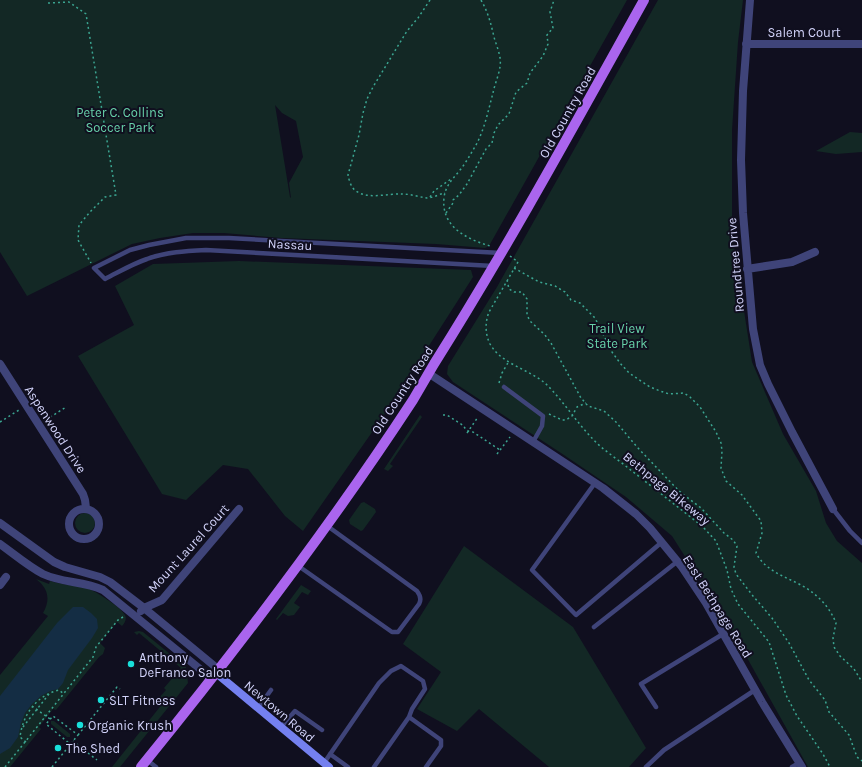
<svg xmlns="http://www.w3.org/2000/svg" width="862" height="767" viewBox="0 0 862 767" font-family="Karla,sans-serif">
<rect width="100%" height="100%" fill="#100f1f"/>
<path fill="#132825" fill-rule="evenodd" d="M0 0H627L489 246 485 248 436 244 281 238 224 233H193L160 238 132 244 27 296 0 252ZM275 105 282 113 296 121 303 157 289 183 291 198 290 197Z
M658 0H743L738 42 732 130V234L752 362 783 434 816 491 826 523 837 541 862 563V767H808L731 629 672 536 626 497 561 453 453 382 447 374 448 366 497 287Z
M850 132 862 133V152L836 154 816 151Z
M239 261 471 270 473 277 391 405 303 531 285 516 248 469 223 465 186 500 162 494 78 356 134 325 115 286 153 264Z
M420 415 422 417 390 464 393 466 388 471 384 469Z
M364 502 375 509 376 512 363 530 361 531 350 524 349 520 361 503Z
M75 523a10 10 0 1 1 20 0a10 10 0 1 1-20 0Z
M464 546 573 627 646 748 629 767H549L479 709 457 731 417 709 441 672 403 644Z
M36 579 49 584 50 581C62 585 75 585 87 588 95 591 121 607 125 615 127 619 125 623 122 626L117 622 100 643 105 648 103 654 99 657 56 710 53 709 39 727 41 729 10 767H0V675L48 616 43 613C51 599 48 588 36 579Z
M301 585 311 591 308 595 302 592 294 603 300 607 294 615 288 616 283 613 277 620 276 619Z
M139 631 143 632 186 667 188 683 120 767H112L163 703 158 699 166 690 164 688 181 668 139 633 137 635 134 632Z
M51 721H54L70 734V737H67L51 724Z"/>
<path fill="#142d44" d="M73 607H83L91 613 97 619 98 628 92 638 68 670 63 683 58 689 50 691 41 696 32 704 25 713 21 723 18 737 10 748 0 754V696L57 623Z"/>
<g fill="none" stroke-linecap="round" stroke-linejoin="round">
<path stroke="#3ba591" stroke-width="1.5" stroke-dasharray="2 3" stroke-linecap="butt" d="M430 0 418 18 407 31 373 87 367 99 363 113 359 135 348 175C349 180 351 188 356 191 368 200 389 193 402 194 411 194 419 197 427 198 433 198 439 194 445 193
M481 0C488 12 491 24 494 37 496 44 499 51 500 58 502 69 495 82 493 93 488 111 484 133 473 150 469 157 465 164 460 170 453 179 445 186 444 198 441 227 467 239 490 246
M48 3 69 2 86 14 116 195 105 197 90 212 79 225 78 240 91 263
M430 197 434 191 451 179
M446 213 453 203V200L459 195 467 184 486 149 492 143 494 133 498 125 509 114 516 92 527 83 530 73 543 56 548 44 547 35 553 28 550 12 554 0
M510 256 518 262 489 312C485 322 485 334 490 344 502 365 530 369 547 385 566 404 580 428 601 447 611 455 622 463 632 471 655 489 679 508 702 526L716 541 727 570 731 589 738 604 769 642 786 695 797 716 823 754 830 767
M514 268 539 282 555 286 565 292 571 300 580 303 595 318 612 352 620 363 629 373 650 387 660 391 669 394 684 393 690 397 700 407 716 432 721 443 722 451 721 468 726 481 742 495 761 521 762 533 756 553C767 574 792 578 809 590 821 598 831 610 836 623L833 638 834 647 840 656 854 669 862 682
M507 280 509 289 514 292H522L527 299V315L530 321 545 335 551 343 581 398 588 406 604 411 616 422 637 447 679 491 701 508 724 533 733 540 737 546 734 567 736 574 753 596 772 618 789 643 809 680 825 700 829 712 849 735 857 757 862 761
M499 383 502 373 509 361
M549 414 562 420H566L572 416 577 407 586 403
M443 415H447L464 426C465 430 469 432 473 432L500 450
M46 420 66 407
M0 422 19 410
M467 433 478 417
M497 454 510 437
M32 706 50 719
M23 727 49 694
M78 735 117 687 120 689
M73 741 78 745
M26 742 20 737C23 714 36 696 59 690L64 694
M88 753 97 760
M5 767 93 657 96 647 118 620 123 617
M52 767 78 735 53 716 46 724 70 744"/>
<path stroke="#3f4479" stroke-width="4.5" d="M493 266 206 250C186 251 166 252 147 259 132 264 119 272 105 279L94 268 130 250 149 245 186 238H229L501 253
M504 387 543 416 542 426 533 442
M595 483 532 570 576 615 662 542
M833 509 850 531 862 543
M297 565 392 632H398L419 604C422 599 420 595 417 591L326 525
M594 627 678 561
M656 707 641 684 723 634
M258 708 271 690
M409 717 441 740V746L426 767
M281 727 295 711 322 730
M330 754 348 767
M147 760 156 767
M324 763 379 683 391 671 401 666 423 681 425 689 412 709 409 717 374 767
M646 767 664 750 755 690
M792 767 799 763"/>
<path stroke="#3f4479" stroke-width="8" d="M750 0 743 91 741 160 743 213 753 329 760 365 768 384 792 432 833 509
M746 44H862
M747 269 792 262 815 252
M0 364 83 494 85 500 86 508
M428 373 603 488 636 514 650 528 682 567 706 603 762 702 802 767
M69 524a15 15 0 1 1 30 0a15 15 0 1 1-30 0Z
M0 523 54 562 65 567 100 577 110 582 144 608 218 669
M0 544C14 554 28 566 43 574 62 583 83 581 103 590L211 678
M0 585 6 577
M141 611 144 608 162 600 239 509"/>
<path stroke="#7480ef" stroke-width="8" d="M216 673 329 767"/>
<path stroke="#aa65ee" stroke-width="10" d="M141 767C237 649 330 527 413 400 420 388 427 376 434 364 509 245 576 122 644 0"/>
</g>
<g fill="#19dfda" stroke="#100f1f" stroke-width="1.5">
<circle cx="131" cy="664" r="4"/>
<circle cx="101" cy="700" r="4"/>
<circle cx="80" cy="725" r="4"/>
<circle cx="58" cy="748" r="4"/>
</g>
<g text-anchor="middle" stroke-width="4" stroke-linejoin="round" paint-order="stroke">
<g font-size="13" fill="#d2d3fa" stroke="#100f1f">
<text x="804" y="37">Salem Court</text>
<text transform="translate(567 112) rotate(-61)" y="5">Old Country Road</text>
<text transform="translate(290 244) rotate(3)" y="5">Nassau</text>
<text transform="translate(735 265) rotate(-95)" y="5">Roundtree Drive</text>
<text transform="translate(402 390) rotate(-57)" y="5">Old Country Road</text>
<text transform="translate(56 429) rotate(57)" y="5">Aspenwood Drive</text>
<text transform="translate(667 488) rotate(39)" y="5">Bethpage Bikeway</text>
<text transform="translate(188 548) rotate(-48)" y="5">Mount Laurel Court</text>
<text transform="translate(718 606) rotate(58)" y="5">East Bethpage Road</text>
<text transform="translate(280 711) rotate(40)" y="5">Newtown Road</text>
</g>
<g font-size="13" fill="#67d1a9" stroke="#100f1f">
<text x="120" y="117">Peter C. Collins<tspan x="120" dy="15">Soccer Park</tspan></text>
<text x="617" y="333">Trail View<tspan x="617" dy="15">State Park</tspan></text>
</g>
<g font-size="13" fill="#d2d3fa" stroke="#100f1f" text-anchor="start">
<text x="139" y="662">Anthony<tspan x="139" dy="15">DeFranco Salon</tspan></text>
<text x="109" y="705">SLT Fitness</text>
<text x="88" y="730">Organic Krush</text>
<text x="66" y="753">The Shed</text>
</g>
</g>
</svg>
